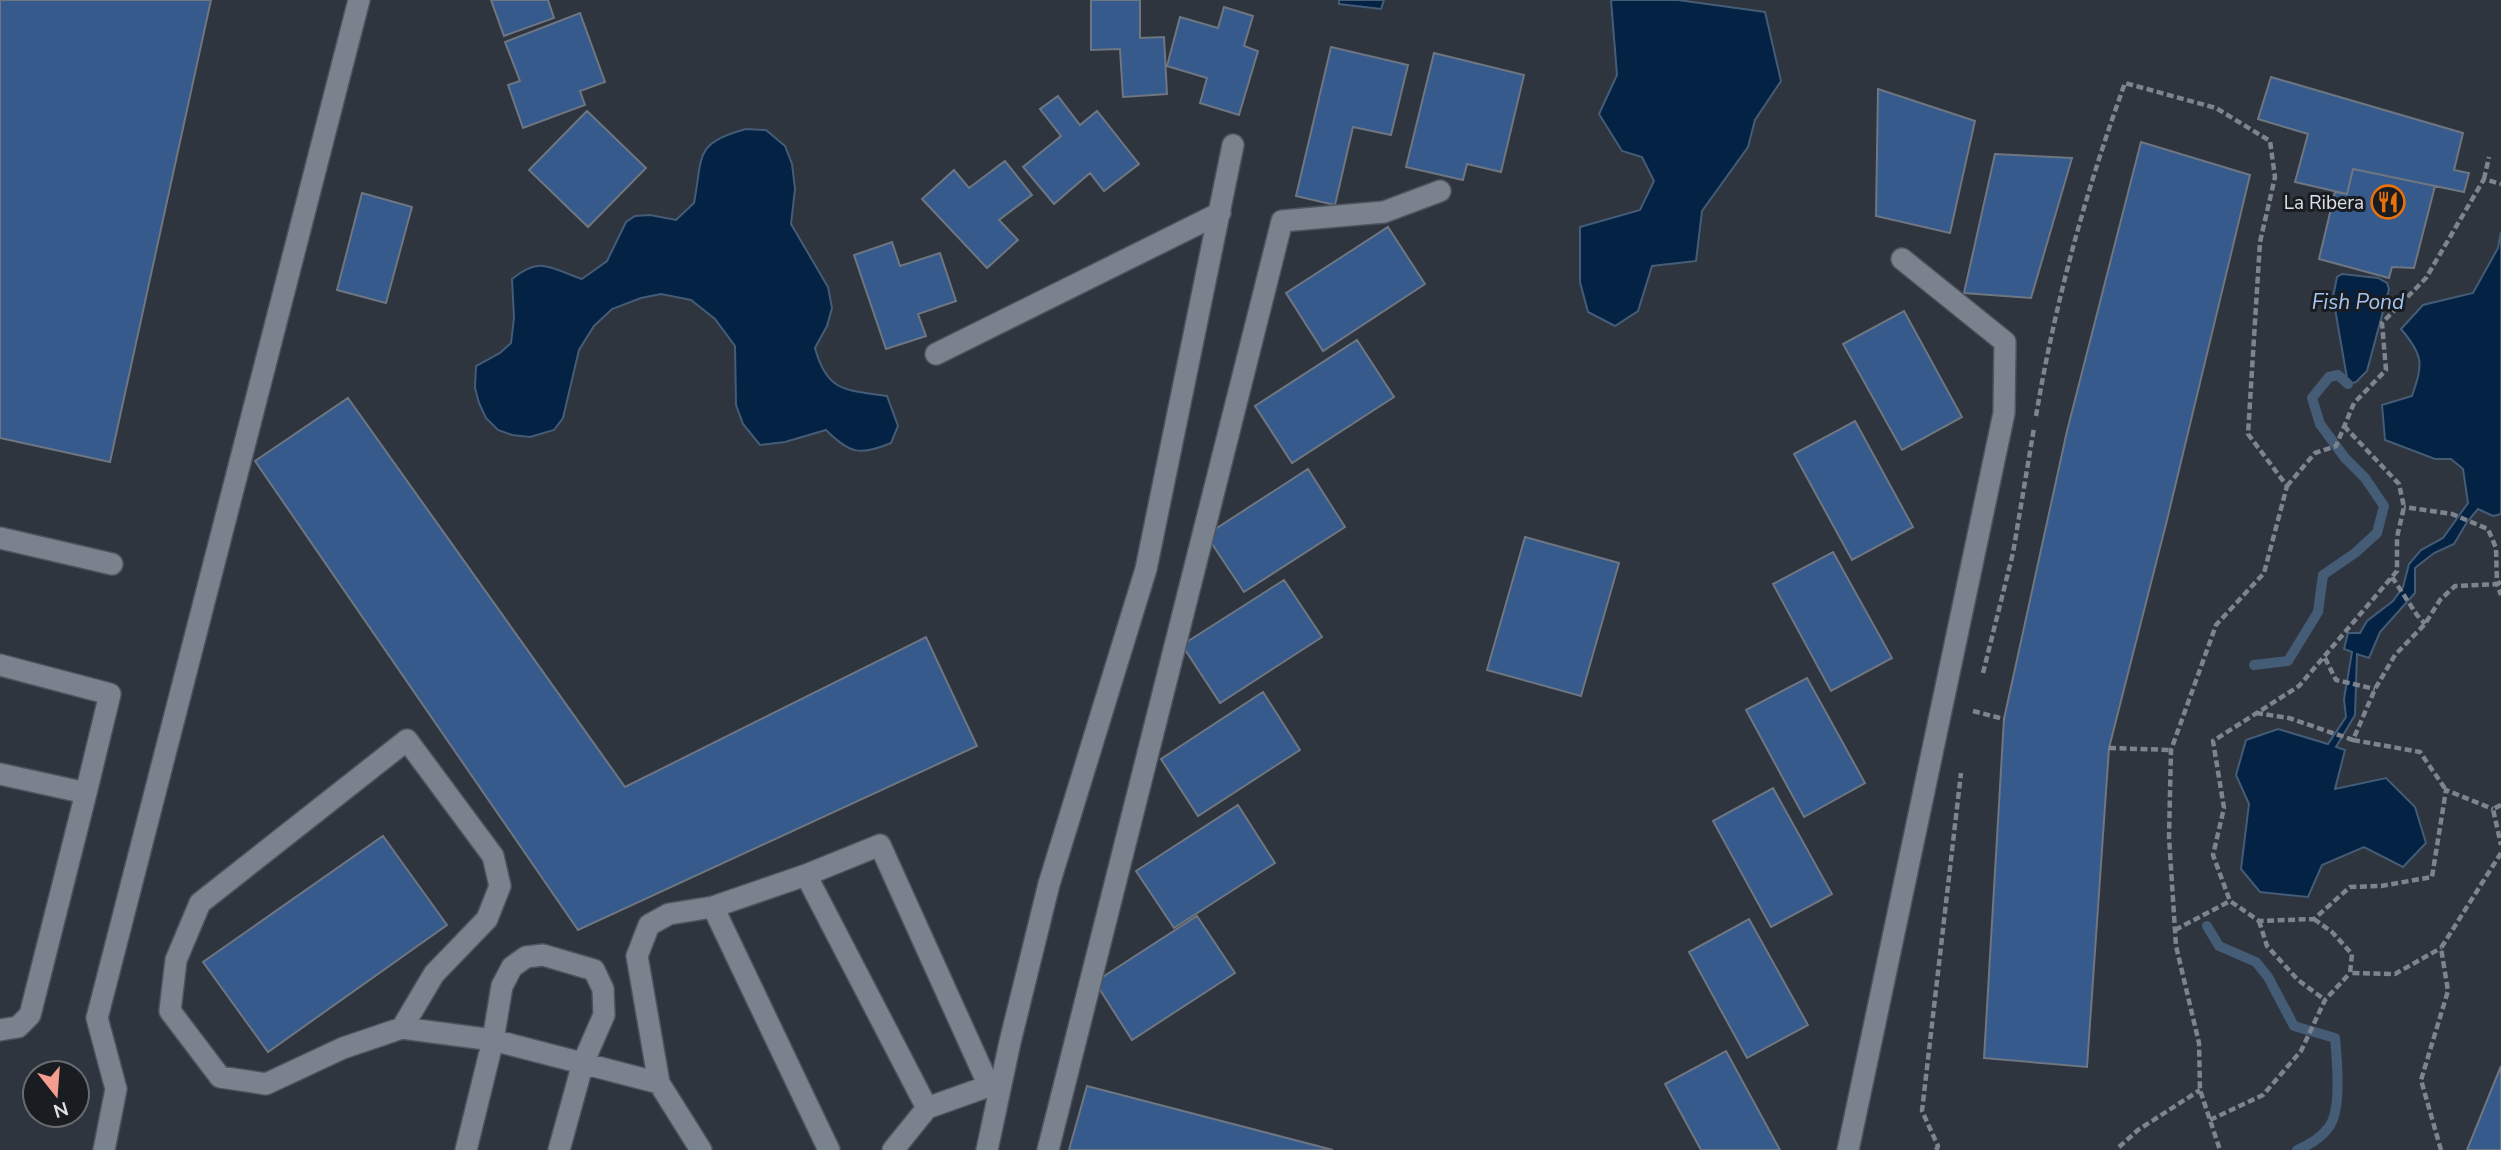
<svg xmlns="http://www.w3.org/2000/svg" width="2501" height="1150" viewBox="0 0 2501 1150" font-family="'Nunito Sans',sans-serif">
<rect width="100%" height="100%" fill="#2e353f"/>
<path fill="#042244" stroke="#455c76" stroke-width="2" d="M1339 0H1384L1381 9 1339 4Z
M1611 0H1678L1765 12 1781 81 1755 120 1748 147 1702 211 1696 261 1652 266 1638 311 1615 326 1588 312 1580 282V227L1640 210 1654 181 1642 157 1622 151 1599 114 1617 75Z
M746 129 766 130 785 146 792 164 795 189 791 224 828 287 832 308 827 326 815 348C827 393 847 390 887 396L898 426 891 443C860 456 850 454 826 430L785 442 760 445 743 424 736 405 735 346 715 319 691 300 661 294 641 298 612 309 594 326 579 350 563 418 554 430 530 437 512 435 498 430 486 418 479 403 475 388 476 366 500 353 511 343 514 318 512 279C541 255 551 269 582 279L607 261 626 222 635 216 650 215 676 220 694 203C703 157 693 143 746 129Z
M2501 232V514L2493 516 2478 509 2467 522 2454 544 2434 553 2415 568V593L2380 632 2369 658 2357 654 2355 715 2336 747 2345 750 2335 789 2386 778 2415 807 2426 843 2403 867 2364 847 2322 865 2308 897 2260 892 2241 869 2249 804 2236 775 2246 740 2278 729 2328 744 2346 717 2344 699 2352 652 2344 649 2348 633H2360L2367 621 2393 601 2403 587 2409 564 2421 550 2443 538 2468 503 2463 469 2451 459H2435L2385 440 2382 405 2412 396C2423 364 2424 356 2401 329L2423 305 2473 293 2498 248Z
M2342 274 2378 278 2387 283 2389 289 2367 371 2356 382 2348 384 2333 297 2337 277Z"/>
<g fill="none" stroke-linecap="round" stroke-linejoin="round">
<path stroke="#455c76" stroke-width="10" d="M2254 665 2288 661 2318 612 2323 575 2355 553 2377 533 2384 506 2365 478 2345 458 2320 424 2312 398 2329 377 2338 375 2348 384
M2207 926 2219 946 2256 962 2268 977 2294 1026 2335 1038C2337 1060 2342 1109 2329 1127 2321 1138 2309 1145 2297 1150"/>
</g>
<path fill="#365a8c" stroke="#6e7681" stroke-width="2" d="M0 0H211L110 462 0 438Z
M491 0H548L554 18 504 36Z
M1091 0H1140V38L1164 37 1167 94 1123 97 1120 49 1091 50Z
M1224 7 1253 16 1244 46 1258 51 1239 115 1200 103 1207 78 1167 66 1180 17 1218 28Z
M580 13 605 82 580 91 585 105 523 128 508 85 520 81 505 42Z
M1331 47 1408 65 1391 135 1353 127 1335 205 1296 196Z
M1434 53 1524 75 1501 172 1467 164 1463 180 1406 167Z
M2271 77 2463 133 2454 170 2469 173 2464 192 2353 169 2347 194 2295 182 2308 134 2258 119Z
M1878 89 1975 121 1950 233 1876 216Z
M1058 96 1080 125 1097 111 1139 164 1104 191 1090 173 1054 204 1023 167 1061 136 1040 109Z
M587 111 646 168 588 227 529 170Z
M2141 142 2250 175 2167 520 2109 748 2087 1067 1984 1058 2004 719 2067 431Z
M1995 154 2072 158 2031 298 1964 293Z
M1005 161 1032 195 999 220 1018 240 987 268 922 199 954 170 969 188Z
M2353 169 2435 186 2414 268 2392 267 2389 278 2319 259 2335 192 2347 194Z
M362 193 412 207 386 303 337 290Z
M1388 227 1425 284 1323 351 1286 293Z
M892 242 900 266 940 253 956 301 918 314 926 336 886 349 854 255Z
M1904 311 1962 417 1902 450 1843 344Z
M1357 340 1394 397 1292 463 1255 406Z
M348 398 625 787 926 637 977 746 578 930 255 461Z
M1855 421 1913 527 1852 560 1794 454Z
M1308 469 1345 527 1244 592 1206 535Z
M1525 537 1619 563 1581 696 1487 670Z
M1833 552 1892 658 1831 691 1773 584Z
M1284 580 1322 637 1220 703 1182 645Z
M1807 678 1865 783 1804 817 1746 710Z
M1263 692 1300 750 1198 816 1161 759Z
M1773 788 1832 894 1771 927 1713 821Z
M1238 805 1275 863 1174 928 1136 871Z
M383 836 447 925 268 1052 203 962Z
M1197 916 1235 973 1132 1040 1095 982Z
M1749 919 1808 1025 1747 1058 1689 952Z
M1726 1051 1780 1150H1701L1665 1084Z
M2501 1066V1150H2467Z
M1087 1086 1333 1150H1069Z"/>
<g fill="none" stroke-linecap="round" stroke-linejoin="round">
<defs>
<path id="service" d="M936 354 1220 213
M0 538 112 564
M0 665 110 694 86 793
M0 774 86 793 30 1015 18 1027 0 1030
M806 875 927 1108
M713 907 829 1150
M402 1028 434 974 487 919 500 886 493 856 407 740 200 903 176 960 170 1011 220 1077 266 1084 343 1048 402 1028 493 1040 659 1083 701 1150
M659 1083 637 956 649 925 669 914 713 907 806 875 880 845 989 1086
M104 1150 116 1089 97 1018 359 0
M466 1150 493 1040 502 986 512 967 526 957 543 955 594 970 603 989 604 1015 583 1063 559 1150
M893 1150 927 1108 1000 1082
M987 1150 1010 1042 1049 884 1146 569 1233 145
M1048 1150 1282 221 1384 212 1440 191
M1848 1150 2004 413 2005 342 1902 259"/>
</defs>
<use href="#service" stroke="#4e545d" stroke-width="24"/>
<path stroke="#7e848d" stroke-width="4.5" stroke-dasharray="7 3.5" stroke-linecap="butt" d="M2484 179 2489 157
M2036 416C2055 303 2086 190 2125 83L2216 108 2270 141 2275 177 2260 242 2248 434 2287 486 2264 573 2216 625 2171 750 2169 837 2176 946 2199 1043 2200 1090 2220 1150
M2344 426 2399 484 2404 507 2397 537V571L2299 686 2213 741 2224 808 2213 855 2230 901 2259 921 2314 919 2350 887 2381 886 2432 877 2446 790 2493 809
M2287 486 2315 453 2336 446 2354 403 2386 370 2382 323 2426 278 2484 179 2501 184
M2392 577 2417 615 2425 624
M2501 582 2497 584 2501 595
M2325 658 2336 680 2375 689
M1983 673 2013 553 2034 428
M1973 711 2004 719
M2256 713 2289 718 2353 740 2375 689 2395 655 2425 624 2440 600 2455 586 2497 584 2496 548 2488 529 2452 514 2404 507
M2353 740 2420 752 2446 790
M2109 748 2171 750
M2501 805 2493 809 2501 845
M2314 919 2332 932 2352 954 2350 973 2395 974 2441 948
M2259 921 2267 946 2298 980 2325 1000
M2175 930 2230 901
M2210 1120 2263 1095 2301 1051 2325 1000 2350 973
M2119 1147 2138 1130 2200 1090
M1936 1150 1938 1146 1922 1111 1961 773
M2441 1150 2421 1080 2448 991 2441 948 2501 853"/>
<use href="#service" stroke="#79828d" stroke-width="21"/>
</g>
<defs>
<symbol id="restaurant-ring" viewBox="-11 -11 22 22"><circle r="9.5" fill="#191c21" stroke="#e8710a" stroke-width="1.5"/><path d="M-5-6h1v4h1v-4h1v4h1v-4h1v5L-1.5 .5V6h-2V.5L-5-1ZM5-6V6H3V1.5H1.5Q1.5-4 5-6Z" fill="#e8710a"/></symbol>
</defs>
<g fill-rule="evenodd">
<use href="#restaurant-ring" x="2369" y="183" width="38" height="38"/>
</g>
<g text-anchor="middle" stroke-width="6" stroke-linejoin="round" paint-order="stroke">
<g font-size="19" fill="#dee2e9" stroke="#191c21" text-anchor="end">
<text x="2364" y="209">La Ribera</text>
</g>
<g font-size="21" font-style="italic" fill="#a2c5f1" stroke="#191c21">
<text x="2358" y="309">Fish Pond</text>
</g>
</g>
<g transform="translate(56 1094) rotate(163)"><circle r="33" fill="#191c21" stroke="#686b71" stroke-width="2"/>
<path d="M0-5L12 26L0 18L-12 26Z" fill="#f59d8e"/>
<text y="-10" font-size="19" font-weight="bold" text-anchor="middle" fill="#dee2e9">N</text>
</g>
</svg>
